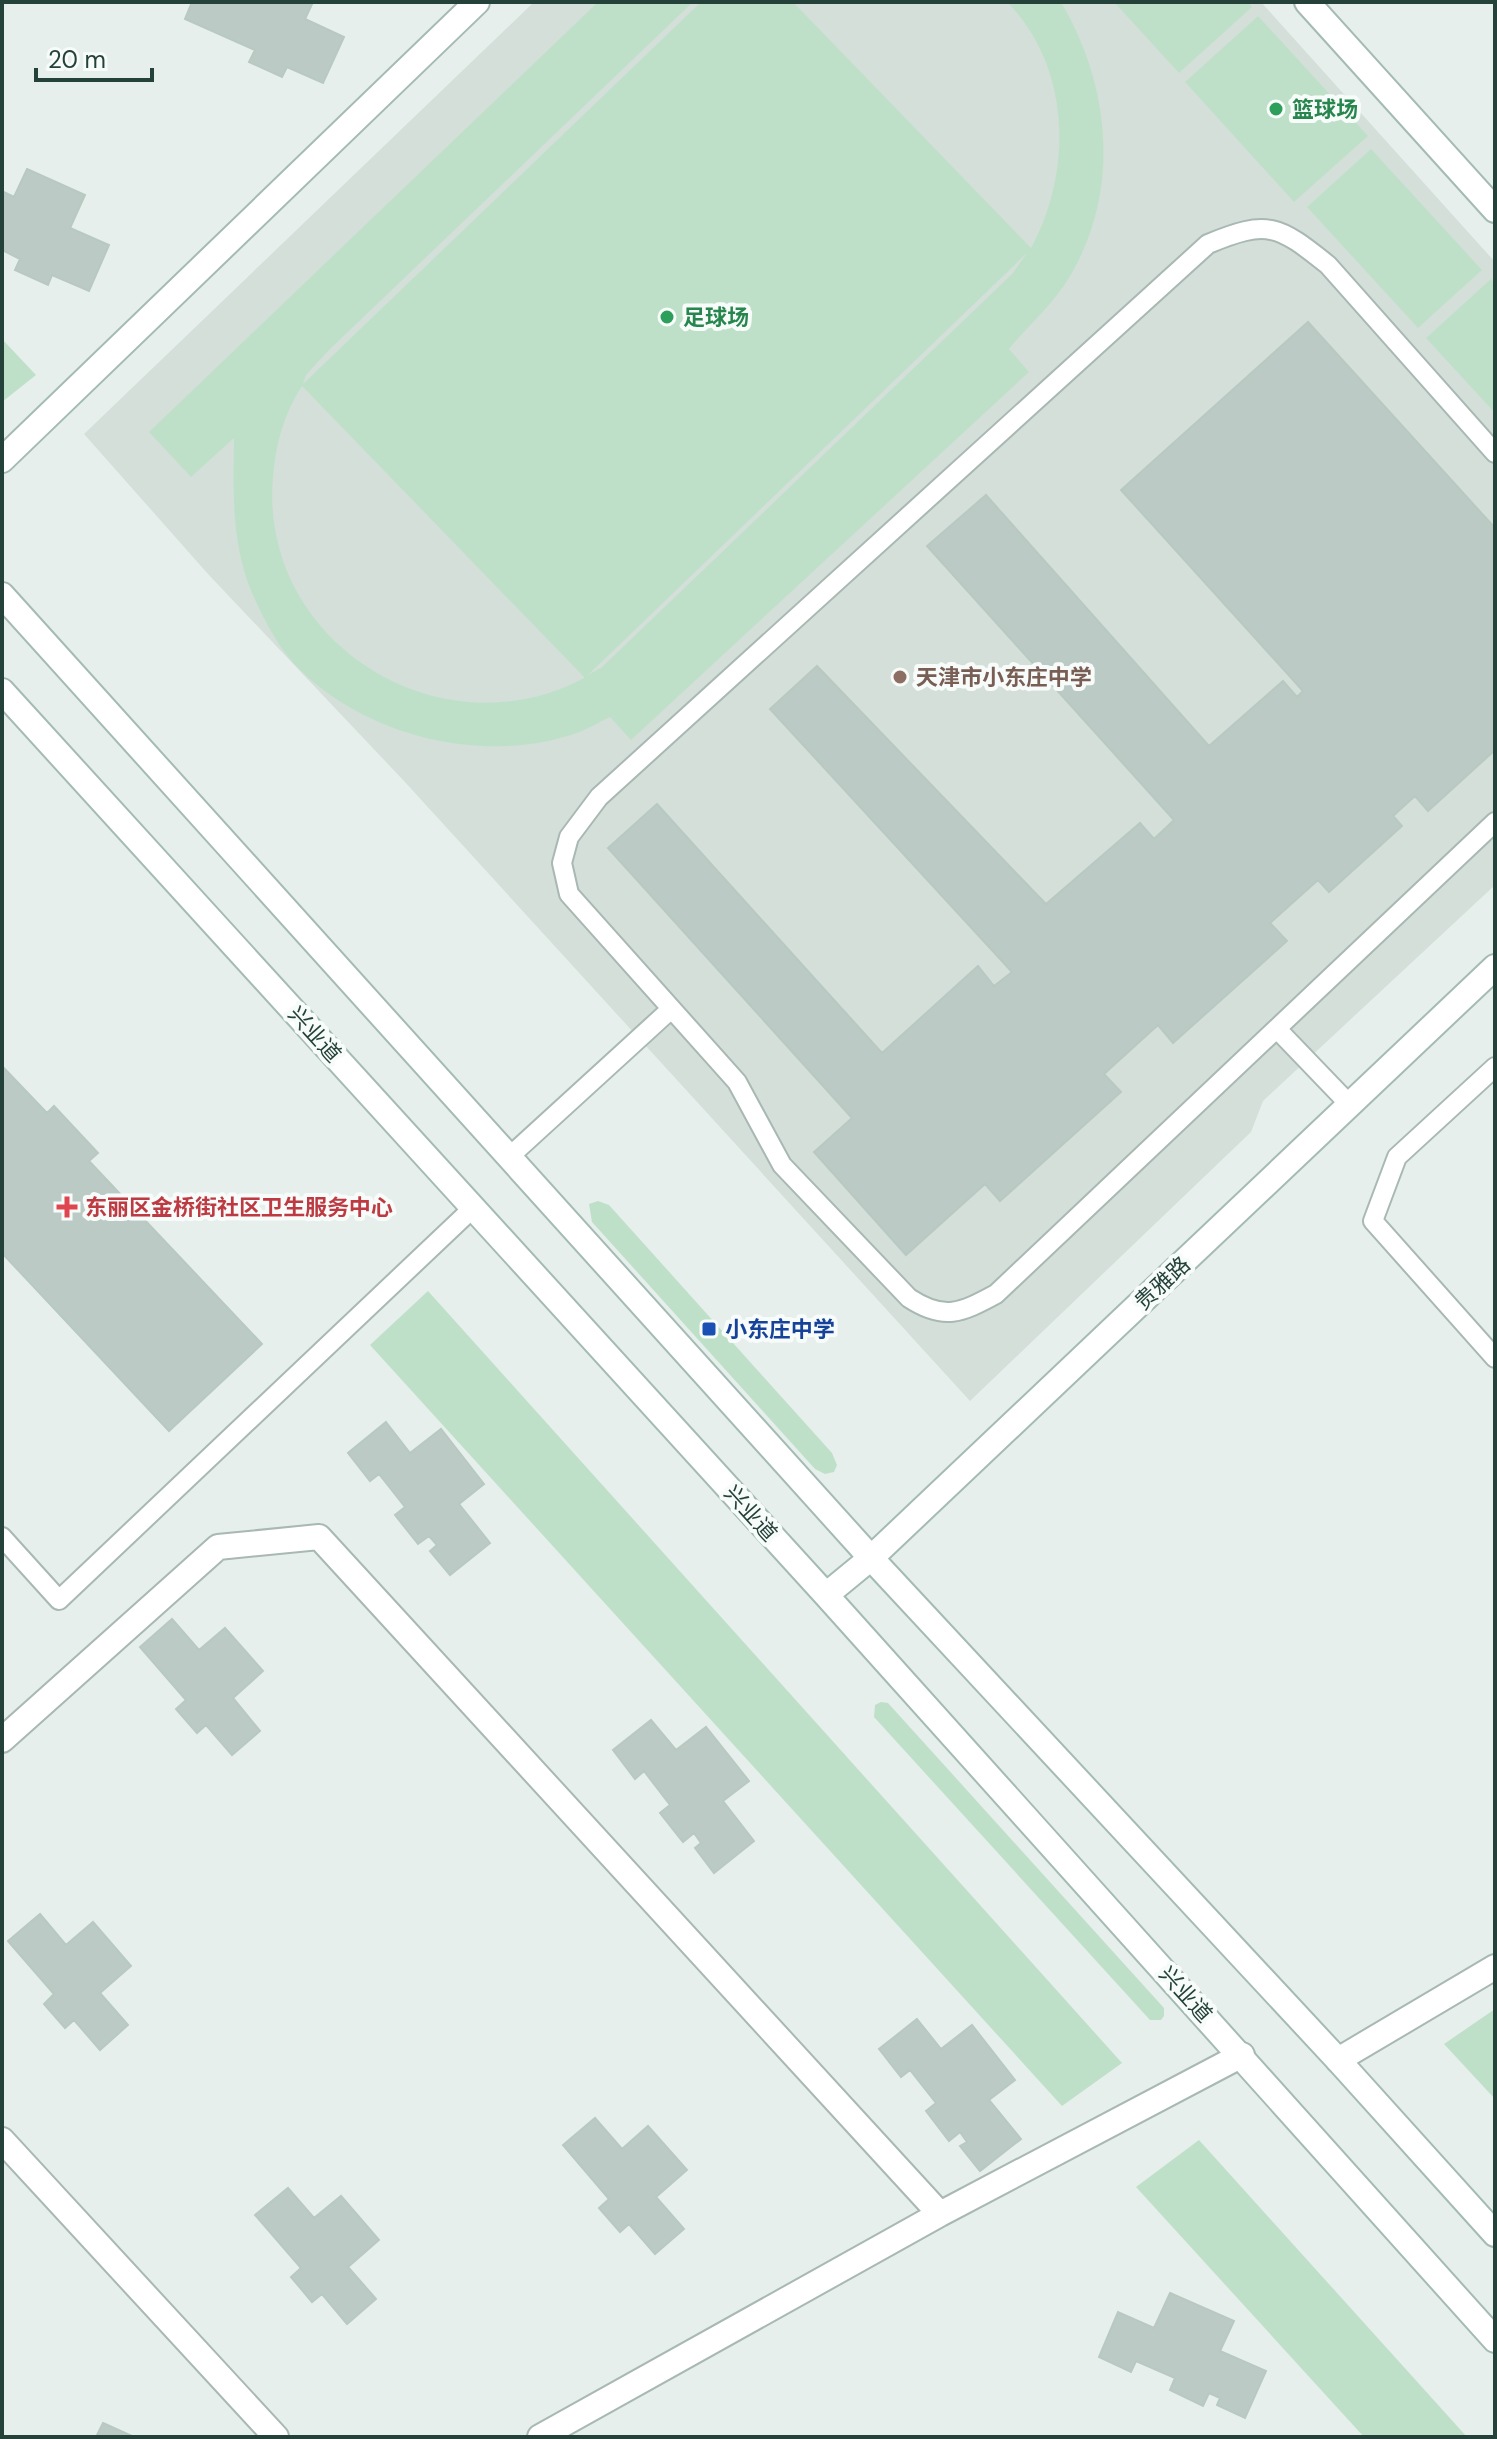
<svg xmlns="http://www.w3.org/2000/svg" width="1497" height="2439" viewBox="0 0 1497 2439" font-family="'DM Sans','Noto Sans SC',sans-serif">
<rect width="100%" height="100%" fill="#e6efeb"/>
<path fill="#d4dfda" d="M534 2H1261L1495 262V885L1263 1101 1251 1132 970 1401 404 781 208 574 84 434Z"/>
<path fill="#bfe0c8" fill-rule="evenodd" d="M598 2H693L328 351 306 375 303 384 701 2H793L1031 248C1073 171 1071 67 1007 2H1061C1111 87 1121 191 1069 278 1053 304 1028 326 1009 349L1029 372 631 740 610 717C599 722 588 729 577 733 485 765 370 738 300 670 279 649 264 620 252 593 231 542 233 491 234 438L191 477 149 432ZM1027 253 1012 274 602 667 588 675ZM302 386 584 677V678C441 755 259 642 273 478 275 446 284 413 302 386Z
M1114 2H1248L1252 7 1179 73Z
M1258 16 1368 136 1294 202 1185 82Z
M1371 149 1482 270 1418 328 1307 207Z
M1491 279 1495 284V413L1426 338Z
M2 339 36 375 2 402Z
M598 1201 609 1205 832 1453 837 1465 834 1472 825 1474 815 1469 592 1222 589 1204Z
M428 1291 1122 2063 1062 2106 370 1345Z
M881 1702 888 1703 1164 2008V2016L1161 2020H1150L874 1717 875 1705Z
M1495 2009V2099L1444 2044Z
M1199 2140 1467 2437H1364L1136 2187Z"/>
<path fill="#bbcac4" stroke="#b8c9c2" stroke-width="2" d="M192 2H313L305 19 344 37 323 83 287 67 282 77 249 62 255 50 185 19Z
M27 169 85 195 70 228 109 245 89 291 52 275 48 285 15 270 20 259 2 250V191L14 197Z
M1308 322 1495 528V750L1428 811 1415 796 1393 816 1402 826 1329 892 1318 880 1270 923 1287 941 1173 1043 1158 1025 1104 1074 1121 1092 1000 1201 985 1184 906 1255 814 1152 852 1118 608 848 657 804 882 1053 978 966 994 986 1012 972 770 709 817 666 1046 904 1140 823 1154 839 1174 820 927 546 986 495 1209 746 1283 681 1297 697 1303 691 1121 490Z
M2 1066 47 1113 54 1106 98 1153 89 1161 262 1344 169 1431 2 1253Z
M386 1422 410 1453 441 1429 484 1484 459 1504 490 1543 450 1575 430 1551 437 1545 429 1536 418 1544 395 1515 405 1507 379 1474 370 1481 348 1453Z
M172 1619 199 1650 225 1628 263 1671 233 1698 260 1731 232 1755 206 1725 197 1733 176 1709 186 1700 140 1647Z
M651 1720 676 1750 706 1727 749 1781 723 1801 754 1841 714 1873 695 1848 701 1843 694 1833 683 1842 660 1813 670 1805 644 1771 635 1779 613 1750Z
M40 1914 66 1945 93 1922 131 1966 100 1993 128 2025 100 2050 74 2020 65 2028 44 2004 54 1994 8 1941Z
M917 2019 941 2049 972 2025 1015 2080 989 2100 1021 2139 980 2171 960 2146 967 2142 960 2132 949 2141 926 2111 936 2103 910 2070 901 2077 879 2049Z
M595 2118 622 2149 648 2126 687 2170 656 2197 684 2229 655 2254 629 2224 620 2232 599 2208 609 2199 563 2145Z
M288 2188 314 2218 341 2196 379 2240 348 2267 376 2299 347 2324 322 2294 312 2302 291 2277 301 2268 255 2215Z
M1170 2293 1234 2321 1220 2351 1266 2371 1245 2418 1217 2405 1220 2398 1209 2393 1203 2406 1170 2390 1175 2378 1136 2361 1131 2372 1099 2357 1118 2312 1154 2328Z
M103 2423 134 2437H96Z"/>
<g fill="none" stroke-linecap="round" stroke-linejoin="round">
<defs>
<path id="lane" d="M1495 453 1328 265C1278 225 1268 219 1208 244L599 797 569 837 562 863 569 894 737 1082 782 1165 909 1298C944 1321 961 1313 996 1294L1495 822
M1277 1029 1350 1105
M1495 1067 1397 1157 1373 1221 1495 1358
M509 1157 670 1010
M2 1537 59 1600 474 1207"/>
<path id="street" d="M2 1740 218 1547 319 1537 940 2214
M1338 2060 1495 1967
M2 2140 276 2437
M540 2437 940 2214 1242 2055"/>
<path id="secondary" d="M1307 2 1495 210
M2 460 477 2
M2 595 871 1558 1338 2060 1495 2234
M2 691 826 1595 1495 2340
M826 1595 871 1558 1495 967"/>
</defs>
<use href="#lane" stroke="#a8b8b2" stroke-width="22"/>
<use href="#street" stroke="#a8b8b2" stroke-width="28"/>
<use href="#secondary" stroke="#a4bbb3" stroke-width="28"/>
<use href="#lane" stroke="#fff" stroke-width="18"/>
<use href="#street" stroke="#fff" stroke-width="24"/>
<use href="#secondary" stroke="#fff" stroke-width="24"/>
</g>
<g fill="#2e9e5b" stroke="#f7fbf9" stroke-width="3">
<circle cx="1276" cy="109" r="8"/>
<circle cx="667" cy="317" r="8"/>
</g>
<circle fill="#8d6e63" stroke="#f7fbf9" stroke-width="3" cx="900" cy="677" r="8"/>
<path fill="#e0444e" stroke="#f7fbf9" stroke-width="3" d="M63 1195h8v8h8v8h-8v8h-8v-8h-8v-8h8z"/>
<rect fill="#1a4fb4" stroke="#f7fbf9" stroke-width="3" x="701" y="1321" width="16" height="16" rx="4"/>
<g text-anchor="middle" stroke-width="8" stroke-linejoin="round" paint-order="stroke">
<g font-size="22" font-weight="bold" fill="#27864d" stroke="#f7fbf9" text-anchor="start">
<text x="1292" y="117">篮球场</text>
<text x="683" y="325">足球场</text>
</g>
<g font-size="22" font-weight="bold" fill="#785e54" stroke="#f7fbf9" text-anchor="start">
<text x="916" y="685">天津市小东庄中学</text>
</g>
<g font-size="22" fill="#24423a" stroke="#f7fbf9">
<text transform="translate(315 1034) rotate(48)" y="8">兴业道</text>
<text transform="translate(1162 1283) rotate(-43)" y="8">贵雅路</text>
<text transform="translate(751 1513) rotate(48)" y="8">兴业道</text>
<text transform="translate(1186 1994) rotate(48)" y="8">兴业道</text>
</g>
<g font-size="22" font-weight="bold" fill="#be3a42" stroke="#f7fbf9" text-anchor="start">
<text x="85" y="1215">东丽区金桥街社区卫生服务中心</text>
</g>
<g font-size="22" font-weight="bold" fill="#164399" stroke="#f7fbf9" text-anchor="start">
<text x="725" y="1337">小东庄中学</text>
</g>
</g>
<rect width="1497" height="2439" fill="none" stroke="#24423a" stroke-width="8"/>
<path d="M36 68v12h116v-12" fill="none" stroke="#24423a" stroke-width="4"/>
<text x="48" y="68" font-size="24" fill="#24423a" stroke="#f7fbf9" stroke-width="6" paint-order="stroke">20 m</text>
</svg>
